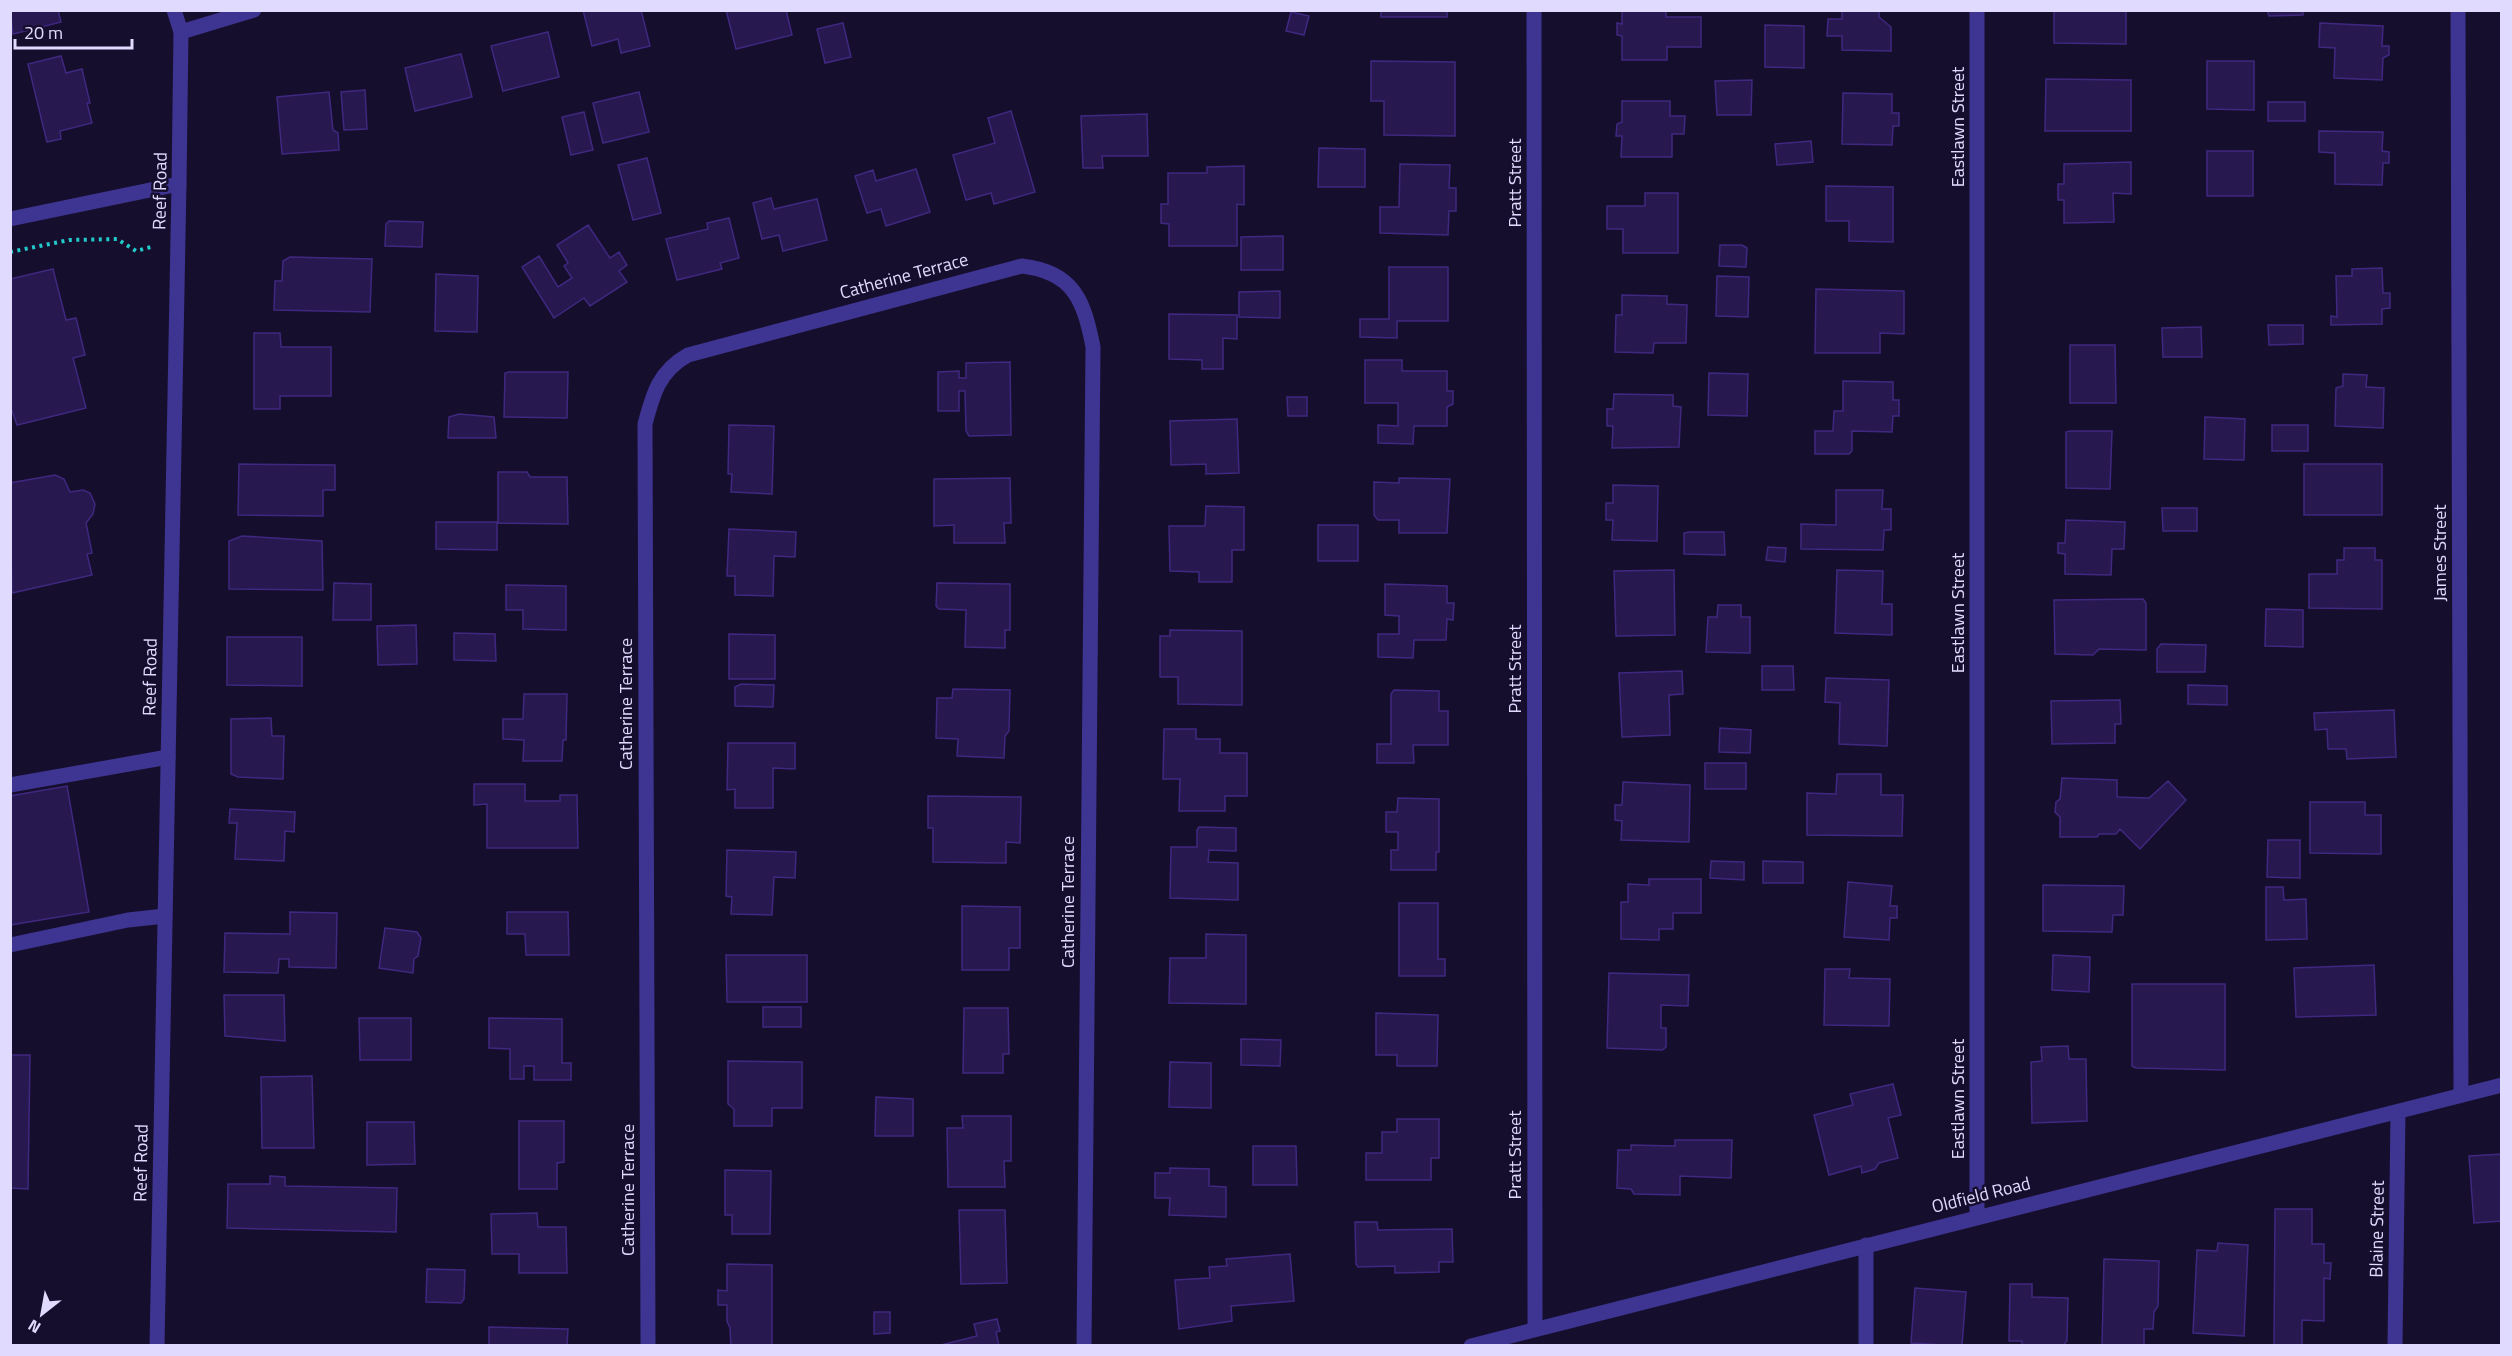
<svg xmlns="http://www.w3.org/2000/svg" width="2512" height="1356" viewBox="0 0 2512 1356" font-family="'Titillium Web',sans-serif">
<rect width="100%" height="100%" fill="#160e2d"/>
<path fill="#271850" stroke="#3f287f" stroke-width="1.5" d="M10 10H58L61 22 13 34Z
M583 10H641L650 46 621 53 618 39 592 46Z
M726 10H786L792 35 736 49Z
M1381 10H1447V17H1381Z
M1622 10H1666V17H1701V47H1667V60H1622V36L1617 35V23L1622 24Z
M1842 10H1879V17L1891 27V51L1842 50V36H1827L1828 19H1842Z
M2054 10H2126V44L2054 43Z
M2267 10H2303V15L2269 16Z
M1291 12 1309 16 1304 35 1286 31Z
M843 23 851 57 825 63 817 29Z
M2320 23 2383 26 2382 46H2389V55L2383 58 2382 80 2334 78 2335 48 2319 47Z
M1765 25 1804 26V68L1765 67Z
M548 32 559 77 503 91 491 46Z
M461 54 472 97 415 111 405 68Z
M61 56 66 73 82 69 90 103H87L92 123 60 131 61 139 47 142 28 64Z
M1371 61 1455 62V136L1384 135V101H1371Z
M2207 61H2254V110L2207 109Z
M2046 79 2131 80V131H2045Z
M1752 80 1751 115H1717L1715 81Z
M365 90 367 129 344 130 341 92Z
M329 92 333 130 338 133 339 150 282 154 277 97Z
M639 92 649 132 603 143 593 103Z
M1843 93 1892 94V113H1899V126H1893L1892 145 1842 144Z
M1622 101H1670V116H1685L1684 134H1672V157H1621L1622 136H1616L1617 124 1622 122Z
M2268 102H2305V121H2268Z
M1011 111 1035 192 994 204 991 193 966 200 953 155 995 143 988 118Z
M584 112 593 150 571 155 562 117Z
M1147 114 1148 156H1102L1103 168H1083L1081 116Z
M2319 131 2383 132 2382 151 2389 152V163H2383L2382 185 2335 184V153L2319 152Z
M1811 141 1813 162 1777 165 1775 144Z
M1319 148 1365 149V187H1318Z
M2207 151H2253V196H2207Z
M647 158 661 213 633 220 618 165Z
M2131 162V194L2113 193 2114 222 2064 223V200H2058V184H2064V164Z
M1400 164 1450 165 1449 188H1456V211H1449L1448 235 1380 233V207H1399Z
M1244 166V205L1237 204V246H1169V224L1161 223V204H1168V173H1207V167Z
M916 169 930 212 886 226 881 209 867 213 855 176 873 170 876 181Z
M1826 186 1893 187V242L1849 241V221H1826Z
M1645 193H1678V253H1623V229H1607V206H1645Z
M771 198 774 209 817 199 827 240 783 251 779 235 762 239 753 203Z
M729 218 739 258 720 263 722 269 677 280 666 239 708 229 707 223Z
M389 221 423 222 422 247 385 246 386 224Z
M588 225 610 258 619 252 627 265 619 271 627 282 590 306 584 298 554 318 522 267 539 256 558 287 572 278 564 266 568 263 557 245Z
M1283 236V270H1241V237Z
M1720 245H1742L1747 248 1746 267 1719 266Z
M290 257 372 259 370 312 274 310 275 281H282L283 261Z
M1389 267H1448V321H1397V338L1360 337V319H1389Z
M2382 268 2383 293H2390V308L2382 309V324L2331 325V316L2337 317 2336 276H2352V269Z
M53 269 66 320 76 318 85 355 73 358 86 408 17 425 10 405V279Z
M436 274 478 276 477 332 435 331Z
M1717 276 1749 277 1748 317 1716 316Z
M1816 289 1904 291V334L1880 333V353H1815Z
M1280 291V318L1239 317V292Z
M1622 295 1667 296V304L1687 305 1686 343H1654L1653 353 1615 352 1616 315H1622Z
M1169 314 1237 315V339L1223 338V369H1202V360L1169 359Z
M2268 325H2303V344L2269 345Z
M2201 327 2202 357H2163L2162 328Z
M254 333H280L281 347H331V396H280V409H254Z
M2070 345H2115L2116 403H2070Z
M1365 360H1402V371H1447V391H1453V404L1447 407V426H1414L1413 444 1378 443V425L1398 426V403H1365Z
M1010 362 1011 435 969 436 966 431 965 391H959V411H938V372L959 371V378H966V363Z
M509 372H568L567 418 504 417 505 373Z
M1709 373 1748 374 1747 416 1708 415Z
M2343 374 2367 375 2366 387 2384 388 2383 428 2335 426 2336 388 2343 386Z
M1843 381 1893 382V400H1899V416H1893L1892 432 1852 431V451L1849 454H1815V431H1833L1834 411H1843Z
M1614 394 1673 395V406L1681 407 1679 447 1612 448 1613 426H1607V409H1613Z
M1287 397H1307V416H1288Z
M459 414 494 417 496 438H448L449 417Z
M2205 417 2245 419 2244 460 2204 459Z
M1237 419 1239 473 1206 474V464L1171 465 1170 421Z
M729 425 774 426 772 494 731 492 732 474H728Z
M2272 425H2308V451H2272Z
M2070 431H2112L2110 489 2066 488V432Z
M239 464 335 465V490H323V516L238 515Z
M2304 464H2382V515H2304Z
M498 472H527L530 477H567L568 524 498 523Z
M55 475 64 479 70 492 83 490 90 493 95 504 93 514 86 523 92 553 87 554 92 575 12 593 10 483Z
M1010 478 1011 523H1004L1005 543H954V525L934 526V479Z
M1399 478 1450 479 1447 533H1399V520H1378L1374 515V482L1399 483Z
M1613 485 1658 486 1657 541 1612 540 1613 520H1606V503H1613Z
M1836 490H1883L1882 509H1891V530H1884L1883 550 1801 549V524L1836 525Z
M1206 506 1244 507V550H1232V582H1199V572L1170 571 1169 526H1205Z
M2162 508H2197V531H2163Z
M2066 520 2125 522 2124 549H2112L2111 575 2065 574V554L2058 553V543H2065Z
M436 522H497V550L436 549Z
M1318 525H1358V561H1318Z
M729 529 796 532 795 557 774 556 773 596 735 595V576H727Z
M1689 532H1724L1725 555 1684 554V533Z
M242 536 322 541 323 590 229 589V541Z
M1768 547 1786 548 1785 562 1766 560Z
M2344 548H2375V560H2382V609L2309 608V574H2337V560H2344Z
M1674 570 1675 635 1616 636 1614 571Z
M1837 570 1883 571 1882 604H1892V635L1835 633Z
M334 583 371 584V620H333Z
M937 583 1010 584V630H1005V648L965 647 966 610 939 609 936 606Z
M1385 584 1447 586V603H1454L1453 620 1447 619 1446 640H1414L1413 658 1378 657V634H1399V616L1385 615Z
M506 585 566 586V630L523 629V610H506Z
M2143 599 2146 603V650L2099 649 2093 655 2055 654 2054 600Z
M1718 605H1741V617H1750V653L1706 652 1708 617H1717Z
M2266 609 2303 610V647L2265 646Z
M416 625 417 664 378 665 377 626Z
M1170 630 1242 631V705L1178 704V677H1160V636H1170Z
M454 633 495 634 496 661 454 660Z
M729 634 775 635V679H729Z
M227 637H302V686L227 685Z
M2161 644 2206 645 2205 672H2157V649Z
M1762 666H1793L1794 690H1762Z
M1682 671 1683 694 1669 695 1670 735 1622 737 1619 673Z
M1826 678 1889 680 1887 746 1839 744 1840 703 1825 702Z
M741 684 774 685 773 707 735 706V687Z
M2188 685 2227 686V705L2188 704Z
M953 689 1010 690 1009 731 1005 736 1004 758 957 756 958 739 936 738 937 698H952Z
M1394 690 1439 691V711H1448V745H1413L1414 763H1377V744H1391V694Z
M524 694H567L566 740H563L562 761H523L524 740 503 739V719H523Z
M2120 700 2121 724H2115V743L2052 744 2051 701Z
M2394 710 2396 757 2347 759 2346 749H2328L2327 729 2315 730 2314 713Z
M271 718 272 736H284L283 779 238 777 231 774V719Z
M1720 728 1751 730 1750 753 1719 752Z
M1164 729H1196V739H1220V753H1247V796H1225V811H1179L1180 779H1163Z
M728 743H795V769L773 768V808H735V789L727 790Z
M1705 763H1746V789H1705Z
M1837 774H1881V795H1903L1902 836 1807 835V793L1836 794Z
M2062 778 2117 780V797L2149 798 2168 781 2186 800 2140 849 2120 829 2116 834H2099L2097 837H2060V817L2055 812 2056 802 2060 799Z
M1623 782 1690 785 1689 842 1621 840 1622 821 1615 820V805H1622Z
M474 784H525V801H560V795H577L578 848H487V804L474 805Z
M67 786 89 912 10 925V796Z
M928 796 1021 797 1020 843 1006 842V863L933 862V828H928Z
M1398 798 1439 799V852H1436V870H1391V850H1398V832H1386V812H1397Z
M2310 802H2365V815H2381V854L2310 853Z
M230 809 295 812 294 832 285 831 284 861 235 859 237 823H229Z
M1199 827 1236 828V851L1209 850 1208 862 1238 863V900L1170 898 1171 847H1197V830Z
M2268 840H2300V878L2267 877Z
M727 850 796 852 795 878 774 877 772 915 731 914 732 897 726 896Z
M1711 861 1744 862V880L1710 878Z
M1763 861 1803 862V883H1763Z
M1649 879H1701V913H1673V929H1659V940L1621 939V902H1628V884L1649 885Z
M1848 882 1892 886 1890 906H1897V918H1890L1889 940 1844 937Z
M2043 885 2124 886 2123 915H2113L2112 932 2043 931Z
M2266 887H2283L2284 900 2306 899 2307 939 2266 940Z
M1399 903H1438V959H1445V976H1399Z
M962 906 1020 907V948H1009V970H962Z
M290 912 337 913 336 968 289 967V959H279L278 973 224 972 225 933 290 934Z
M507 912H568L569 955H526L525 934H507Z
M385 928 417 932 421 938 418 956 414 959 413 973 379 968Z
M1206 934 1246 935V1004L1169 1003 1170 958H1206Z
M726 955H807V1002H727Z
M2053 955 2090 957 2089 992 2052 990Z
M2374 965 2376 1015 2296 1017 2294 968Z
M1825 969H1850L1849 978 1890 979 1889 1026 1824 1025Z
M1609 973 1689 975 1688 1006 1661 1005V1028H1666V1047L1662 1050 1607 1048Z
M2132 984H2225V1070L2136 1068 2132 1066Z
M224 995H284L285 1041 225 1036Z
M763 1007H801V1027H763Z
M964 1008H1008L1009 1054H1003V1073H963Z
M1376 1013 1438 1015 1437 1066H1397V1055H1376Z
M359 1018H411V1060H360Z
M489 1018 562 1019V1063H571V1080H534V1066H524V1079H510V1049L489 1048Z
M1241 1039 1281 1040 1280 1066 1241 1065Z
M2068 1046 2069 1059H2086L2087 1121 2032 1123 2031 1062 2042 1061 2041 1047Z
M10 1055H30L28 1189 10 1188Z
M728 1061 802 1062V1108H772V1126H734V1109L728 1104Z
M1170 1062 1211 1063V1108L1169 1107Z
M312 1076 314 1148H262L261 1077Z
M1893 1084 1901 1115 1888 1118 1898 1158 1879 1163 1875 1169 1862 1173 1861 1166 1829 1175 1814 1115 1853 1105 1850 1094Z
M876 1097 913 1099V1136H875Z
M962 1116H1011V1161H1004L1005 1187H948L947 1128H963Z
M1397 1119H1439V1158H1431V1180H1366V1153H1382V1132H1397Z
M519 1121H564V1162L557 1163V1189H519Z
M367 1122H414L415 1164 367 1165Z
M1675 1140H1732L1731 1178 1680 1176V1195L1634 1194 1631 1189 1617 1188 1618 1150H1631V1145L1675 1146Z
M1253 1146H1296L1297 1185H1253Z
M2502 1154V1221L2474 1223 2469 1156Z
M1170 1168 1209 1169V1186L1226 1187V1217L1169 1215 1170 1198H1155V1173H1170Z
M725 1170 771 1171 770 1234H732V1215H725Z
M270 1176 285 1177V1186L397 1188 396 1232 227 1228 228 1184H270Z
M2275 1209H2312V1244H2324V1263H2331L2330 1279 2324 1278V1321L2302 1320V1346H2274Z
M959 1210H1005L1007 1283 961 1284Z
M537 1213 538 1227H566L567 1273H519V1254H492L491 1214Z
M1355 1222H1377L1378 1230 1452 1229 1453 1262H1439V1272L1395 1273V1266L1358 1267 1356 1264Z
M2218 1243 2248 1245 2244 1336 2193 1333 2197 1250 2217 1251Z
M1290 1254 1294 1301 1231 1306 1232 1321 1179 1329 1175 1280 1210 1278 1209 1267 1227 1266 1226 1259Z
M2104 1259 2159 1261 2158 1306 2154 1312 2153 1329H2144V1346H2102Z
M727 1264 772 1265V1346H731L730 1328 727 1321V1305H718V1290L727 1291Z
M427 1269 465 1270 464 1299 461 1303 426 1302Z
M2010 1284H2032V1297L2068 1298 2067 1341 2062 1346H2022V1341H2009Z
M1915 1288 1966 1292 1962 1346 1911 1343Z
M874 1312H890V1333L874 1334Z
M997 1319 1000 1331 996 1332 999 1346H937L977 1336 974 1324Z
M489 1327 568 1329 567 1346H489Z"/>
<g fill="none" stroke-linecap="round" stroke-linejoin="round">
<path stroke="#23cacb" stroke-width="4" stroke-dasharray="3 4.5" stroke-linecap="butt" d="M10 252 69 240 117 239 136 251 151 247"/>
<path stroke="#3e3491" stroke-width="15" d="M10 785 168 757
M10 945 128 920 165 916"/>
<path stroke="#3e3491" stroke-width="15" d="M1534 10 1535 1328
M2458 10 2461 1095
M181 32 254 10
M10 219 179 184
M1977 1216V10
M648 1346 645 424C653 394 659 371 688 355L1022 266C1074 272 1084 301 1093 347L1084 1346
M1866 1346V1245
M2395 1346 2398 1112"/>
<path stroke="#3e3491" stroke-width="15" d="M157 1346 179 184 181 32 174 10
M1471 1346 2502 1085"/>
</g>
<g text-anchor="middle" stroke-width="5" stroke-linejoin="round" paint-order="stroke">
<g font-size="18" fill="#e1daff" stroke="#160e2d">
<text transform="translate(1958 127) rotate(-90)" y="6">Eastlawn Street</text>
<text transform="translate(1515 183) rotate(-90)" y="6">Pratt Street</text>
<text transform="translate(160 191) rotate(-89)" y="6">Reef Road</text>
<text transform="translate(904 276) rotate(-15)" y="6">Catherine Terrace</text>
<text transform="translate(2440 553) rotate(-90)" y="6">James Street</text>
<text transform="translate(1958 613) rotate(-90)" y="6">Eastlawn Street</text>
<text transform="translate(1515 669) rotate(-90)" y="6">Pratt Street</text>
<text transform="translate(150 677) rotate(-89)" y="6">Reef Road</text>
<text transform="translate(626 704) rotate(-90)" y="6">Catherine Terrace</text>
<text transform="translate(1068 902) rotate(-90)" y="6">Catherine Terrace</text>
<text transform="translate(1958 1099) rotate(-90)" y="6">Eastlawn Street</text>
<text transform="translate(1515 1155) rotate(-90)" y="6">Pratt Street</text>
<text transform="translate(141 1163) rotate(-89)" y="6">Reef Road</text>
<text transform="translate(628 1190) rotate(-90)" y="6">Catherine Terrace</text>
<text transform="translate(1981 1195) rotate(-14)" y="6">Oldfield Road</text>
<text transform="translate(2377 1229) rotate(-89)" y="6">Blaine Street</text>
</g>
</g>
<rect width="2512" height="1356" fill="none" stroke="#e1daff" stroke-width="24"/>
<g transform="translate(42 1314) rotate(211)" stroke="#160e2d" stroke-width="4.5" paint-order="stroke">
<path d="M0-4.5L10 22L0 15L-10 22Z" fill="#e1daff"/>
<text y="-9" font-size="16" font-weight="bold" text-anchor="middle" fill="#e1daff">N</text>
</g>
<path d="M15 39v9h117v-9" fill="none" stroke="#e1daff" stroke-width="3"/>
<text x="24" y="39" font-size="18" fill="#e1daff" stroke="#160e2d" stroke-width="4.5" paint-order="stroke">20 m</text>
</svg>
